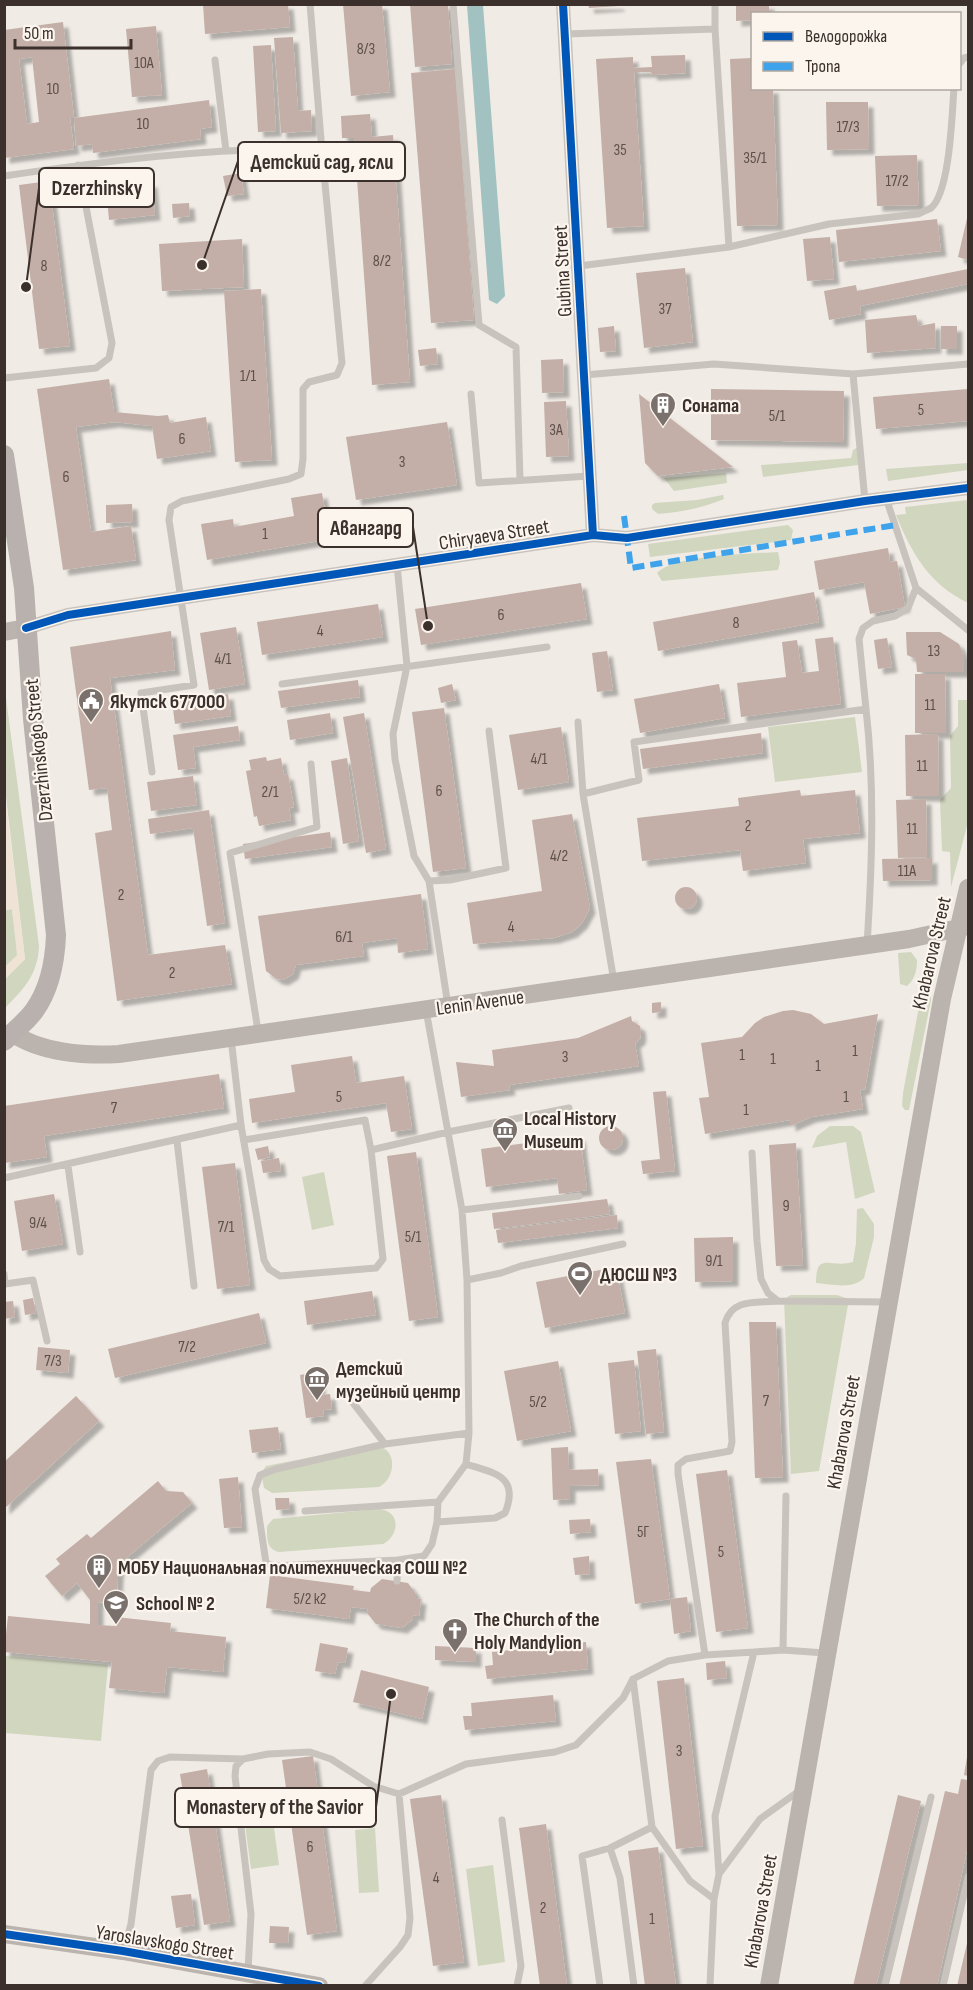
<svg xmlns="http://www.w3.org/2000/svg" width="973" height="1990" viewBox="0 0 973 1990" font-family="'Sofia Sans Condensed',sans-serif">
<defs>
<filter id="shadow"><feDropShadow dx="5.5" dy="5.5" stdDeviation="1.5" flood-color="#0004"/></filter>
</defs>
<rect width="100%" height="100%" fill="#f0ebe5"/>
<path fill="#d1d6bf" d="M858 447V465L763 477 761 465 851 458 853 450Z
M968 463V470L888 481 886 469Z
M726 473 727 483 674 491 664 478Z
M723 495 724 499C702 508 682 512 658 514L652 509V505L655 503 697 500Z
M968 500V603C929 584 912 554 896 515L906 514 905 507Z
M788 525 793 530 791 540 650 557 648 544Z
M778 552 780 562 778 570 662 581 657 573C673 555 751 554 778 552Z
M4 683 39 946C38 974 24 989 5 1008V979L25 959 5 788Z
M958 700H968V822L951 887 950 852 942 851 940 800 951 788 950 736 958 726Z
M855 717 862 772 775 782 768 727Z
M12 909 18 955 5 967V910Z
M911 952 917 960C917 970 915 979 907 986L900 984 898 953Z
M924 993H931V1000L909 1110H905L902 1106 903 1093 920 1001Z
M830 1126H853L861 1132 875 1192 855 1199 846 1142 812 1148 817 1136Z
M324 1172 334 1225 312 1230 302 1177Z
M863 1208 874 1224V1237L864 1278C853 1290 831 1284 816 1283 816 1250 831 1269 853 1262L856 1243 857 1209Z
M791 1295H837L849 1299 819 1471 791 1474 784 1299Z
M368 1446C372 1446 375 1445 379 1446 399 1452 394 1480 379 1487L272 1493 264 1488 261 1473 266 1466Z
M379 1509C401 1511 400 1535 383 1544L279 1552C266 1549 267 1537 267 1526L273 1519Z
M5 1656 108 1665 101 1741 5 1733Z
M269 1791 279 1865 251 1869 241 1795Z
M375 1828 379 1892 359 1893 355 1830Z
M493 1865 505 1962 478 1966 466 1869Z"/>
<path fill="#eee3d5" d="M4 788 25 959 5 979V967L17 955 12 909 5 910Z"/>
<path fill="#a1c2c1" d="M467 5H483L505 296 497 304 489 300Z"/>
<path fill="#c3afa7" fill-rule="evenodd" filter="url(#shadow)" d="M203 4H288L290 27 205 34Z
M343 4H382L390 92 351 96Z
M410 4H448L452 64 415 67Z
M588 4H619V6L589 8Z
M736 4H769V14H752V20L736 21Z
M63 22 74 118H70L74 149 4 158V30ZM32 57 39 122 27 124 19 59Z
M156 26 162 95 132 97 126 29Z
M293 37 298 111 311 110 312 131 281 133 274 38Z
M271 45 276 131 258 132 253 46Z
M685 55 686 73 652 75 651 72H634L644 226 607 228 596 59 633 57V68L652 67 651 56Z
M752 58V88H773L778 225 737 226 730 59Z
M455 69 474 320 431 323 411 73Z
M209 100 212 127 200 129 201 139 93 153 92 144 76 146 74 118Z
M826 102H868L869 149 827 150Z
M370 114 372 137 393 135 410 382 372 385 354 138H342L341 116Z
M917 155 919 205 877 206 875 156Z
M241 173 244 194 227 196 223 176Z
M49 181 70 346 39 349 19 185Z
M152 182 155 215 109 220 106 187Z
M189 203 190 216 173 218 172 204Z
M968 214V260L958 257Z
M937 219 941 251 839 262 836 230Z
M830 237 834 279 807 281 803 239Z
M242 239 244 287 162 291 159 244Z
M685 268 693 342 644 348 636 273Z
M968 269V284L860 306 861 314 829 320 824 291 856 285 857 291Z
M261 289 272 460 235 462 224 291Z
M916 315 919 326 935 323 936 348 867 353 865 320Z
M614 326 616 351 600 352 598 328Z
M941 326H957V349H941Z
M436 348 438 364 420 366 418 350Z
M563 359 564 392 542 393 541 360Z
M109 379 114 412 158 416 168 415 170 423 206 417 211 451 157 459 152 426 114 422 76 427 91 532 131 526 136 560 63 570 37 389Z
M711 389 844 391 843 442 711 440Z
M968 389V421L876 429 873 397Z
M639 394 733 467 658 476 645 463Z
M566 401 569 456 546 457 544 402Z
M447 422 457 485 356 500 346 437Z
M322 493 330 539 207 560 201 524 233 519 234 527 294 516 291 498Z
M132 504 133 522 106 523V505Z
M888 548 890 562 897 561 905 607 870 614 864 582 819 590 814 561Z
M581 583 587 619 421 645 415 609Z
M814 592 819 622 658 651 653 622Z
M378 604 383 637 262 655 257 622Z
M236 627 245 684 209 690 200 633Z
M171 631 175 670 110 678 148 955 225 945 232 984 117 1001 95 833 112 830 107 788 89 790 70 647Z
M906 632H940L959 644 964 655V672H917L916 659 907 655Z
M833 637 841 704 741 717 737 683 786 677 782 642 797 640 802 673 819 671 815 639Z
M887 638 892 667 878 669 874 640Z
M607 651 613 690 597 692 592 653Z
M915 674H945L946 733H915Z
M358 680 360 697 281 708 278 691Z
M452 684 456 700 441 703 438 688Z
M719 684 725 718 640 733 634 699Z
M228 694 231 716 175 724 172 702Z
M444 708 466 868 433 872 412 712Z
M330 713 333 733 290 740 287 720Z
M364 713 386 849 366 853 343 717Z
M238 726 240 740 193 747 196 768 178 770 173 735Z
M561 727 569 782 518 790 509 735Z
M761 733 763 753 643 769 640 749Z
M938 734 939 796H906L905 735Z
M266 757 267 761 281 758 284 775 288 774 294 807 289 808 291 820 259 826 257 816 254 817 246 771 251 770 249 760Z
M347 758 359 841 343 844 331 761Z
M193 776 197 805 151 811 147 782Z
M800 790 801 796 855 790 860 833 803 839 806 863 743 871 740 850 642 861 637 818 739 806 738 798Z
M926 799 927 857 898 858 896 800Z
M209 810 225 923 207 926 193 828 150 834 148 819Z
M572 814 590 908 582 923 572 932 554 938 473 944 467 903 542 891 532 820Z
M330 832 332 847 245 859 243 844Z
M932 858V880L883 881 882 859Z
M675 898a11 11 0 1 1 22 0a11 11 0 1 1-22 0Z
M421 894 428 949 398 953 397 938 362 943 364 956 296 965 293 974 283 980 277 979 266 971 258 916Z
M661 1002V1012L652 1013V1003Z
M793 1010 811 1014 824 1024 878 1014 865 1089 860 1090 863 1109 811 1117 790 1126V1120L705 1134 699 1098 709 1097 701 1043 742 1037 755 1023 764 1017 783 1011Z
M631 1016 632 1021 640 1026 641 1033 640 1039 635 1043 639 1066 509 1085 510 1090 461 1097 456 1062 494 1066 492 1050 578 1038Z
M352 1056 356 1083 404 1076 412 1129 391 1132 386 1103 252 1123 249 1099 295 1092 291 1065Z
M219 1074 224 1108 44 1136 47 1157 4 1163V1106Z
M666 1091 675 1171 643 1174 641 1161 660 1159 653 1092Z
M599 1138a12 12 0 1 1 24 0a12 12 0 1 1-24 0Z
M580 1136 587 1190 559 1194 557 1178 486 1187 481 1149Z
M796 1143 803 1265 776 1266 769 1145Z
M268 1146 270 1157 258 1160 255 1149Z
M416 1152 438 1317 409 1321 387 1156Z
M279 1158 281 1171 263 1173 261 1161Z
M235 1163 250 1285 217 1289 202 1167Z
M54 1194 63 1244 22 1251 14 1201Z
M607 1199 610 1214 494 1229 492 1213Z
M617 1215 618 1228 498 1243 496 1230Z
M733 1237V1281L695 1282 694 1238Z
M616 1267 625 1313 545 1328 536 1282Z
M372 1291 376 1315 307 1325 304 1301Z
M33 1298 36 1313 25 1315 23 1300Z
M13 1301 15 1317 4 1319V1302Z
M259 1313 266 1343 115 1378 108 1349Z
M749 1322H776L783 1477 755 1478Z
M38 1347 70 1350 68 1373 36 1370Z
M656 1349 664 1432 646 1434 637 1351Z
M634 1360 641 1431 615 1434 608 1363Z
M558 1361 571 1431 517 1441 504 1371Z
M318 1372 321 1395 330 1394 332 1409 323 1410 324 1416 306 1418 300 1375Z
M76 1396 99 1421 4 1509V1462Z
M278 1427 281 1449 252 1453 249 1430Z
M568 1447 569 1470 598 1469 599 1485 570 1486V1499L553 1500 551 1448Z
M651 1459 670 1599 687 1597 691 1631 674 1634 670 1599 635 1604 616 1462Z
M727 1470 748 1628 716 1632 696 1474Z
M238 1477 242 1527 224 1528 219 1479Z
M158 1481 166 1491 183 1492 192 1503 119 1564 116 1604 98 1602V1625L115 1626 116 1617 171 1623 170 1631 226 1637 223 1672 167 1667 164 1693 138 1691 109 1688 112 1662 4 1652 8 1616 90 1624V1600L77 1583 62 1596 45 1576 60 1564 56 1559 87 1534 91 1538Z
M275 1498H289L290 1509 276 1510Z
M590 1519 591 1532 570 1534 569 1520Z
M589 1556 590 1574 575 1575 573 1558Z
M270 1575 354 1586 353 1590 370 1592 371 1588 382 1579 408 1583 416 1594V1598L421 1599 419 1616 413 1615V1619L402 1628 376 1624 367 1613 368 1609 351 1607 349 1619 266 1608Z
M586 1642 588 1669 487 1679 485 1666 493 1665 492 1652Z
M320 1643 348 1648 345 1663 338 1662 335 1674 315 1671Z
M435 1646 476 1648V1662L435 1660Z
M725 1661 727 1678 707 1680 706 1663Z
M361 1670 429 1687 422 1719 353 1702Z
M684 1678 703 1846 676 1849 657 1681Z
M553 1695 556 1721 465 1730 463 1716H472L471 1703Z
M313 1756 337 1931 307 1935 282 1760Z
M967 1757H968V1776L964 1775Z
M207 1769 230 1921 204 1925 180 1774Z
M961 1779 968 1780V1846L937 1986H899L945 1791 958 1794Z
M441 1795 464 1962 433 1966 410 1799Z
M898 1795 921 1801 876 1986H853Z
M546 1824 567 1986H540L519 1828Z
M658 1847 676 1986H645L628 1851Z
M191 1894 195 1925 176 1928 171 1896Z
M270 1926 289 1927 288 1943H269Z
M968 1939V1986H957Z"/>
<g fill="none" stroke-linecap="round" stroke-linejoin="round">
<path stroke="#c9c3be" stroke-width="7" d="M310 4 322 152
M453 4 479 325 516 347 520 480
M715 4V29
M566 34 715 29 729 247 579 266
M215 60 226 151
M960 63 964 58 968 57
M4 176C85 164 168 153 250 150 274 149 299 145 322 152L342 363 337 375 309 382 303 389V459L301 474 289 479 182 501 171 507 169 520 194 685 141 693 152 772
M729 247 829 224 918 214C922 212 927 210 931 208 950 192 952 114 954 88
M584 375 714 364 853 374
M4 378 96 368 109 358 112 343 78 165
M471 394 479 483 589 476
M865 501 853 374 968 364
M397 565 407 666 393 734 395 759 414 856 429 881 448 1006
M916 588 968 630
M282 684 547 647
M866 709C875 788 872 866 867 945
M578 722 583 794 614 982
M583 794 639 780 634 742 866 709 859 639 863 628 873 621 895 616 908 608 916 588 886 498
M429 881 450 880 506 868 489 731
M426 1010 462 1210 467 1280 501 1273 521 1266 623 1244
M258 1031 230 853 317 827 311 764
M241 1125 264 1260 269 1269 280 1276 376 1268 383 1259 371 1150 365 1120 244 1140
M177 1141 194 1286
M371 1150 448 1132 569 1108
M752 1153 757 1241 761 1279 768 1293 778 1301 886 1302
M68 1166 80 1252
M4 1178 241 1125 231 1038
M462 1210 579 1196
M4 1274 5 1284 33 1280 47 1341
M343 1390 385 1444
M305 1511 438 1502
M437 1522 495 1518 505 1513C520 1476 494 1473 466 1464
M398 1560 275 1566 266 1563 255 1489 260 1475 276 1469 385 1444 469 1433
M397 1581 398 1560 424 1556 432 1544 437 1522 438 1502 466 1464 469 1433 467 1280
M783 1650 786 1496
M705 1655 678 1474V1465L686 1459 730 1451 732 1442 725 1323C732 1298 756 1303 778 1301
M502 1820 521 1966 517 1986
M652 1827 690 1881 714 1899
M610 1848 652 1827 633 1679
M719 1874 715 1816 754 1652
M124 1950 131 1924 151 1770 158 1761 170 1757 243 1759
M248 1971 251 1914 235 1776 236 1766 243 1759 268 1754 310 1752 331 1759 373 1786 399 1794 466 1764 555 1752 576 1745 623 1698 633 1679 668 1661 705 1655 754 1652 783 1650 825 1653
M710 1985 714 1899 719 1874 760 1819 799 1791
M365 1986 400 1947 408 1935 410 1918 399 1794
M600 1986 582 1856 610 1848 620 1878 634 1986
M885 1986 931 1797
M943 1986 968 1877"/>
<path stroke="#c9c3be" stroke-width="14" d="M563 4 593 535
M26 628 68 615 593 535 627 538 865 501 968 488"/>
<path stroke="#bab3ae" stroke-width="18" d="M4 632 26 628
M12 1033C41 1053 85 1056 119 1054L909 939 968 926
M4 1934 123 1951 319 1986
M769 1986 942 999 968 888"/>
<path stroke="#b8b1ad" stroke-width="20" d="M4 455 24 588 33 719 56 935C55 961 50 989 34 1011 26 1022 14 1031 4 1041"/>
<path stroke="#3fa3eb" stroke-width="6" stroke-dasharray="12 6" stroke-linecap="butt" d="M624 516 631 568 896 525"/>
<defs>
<path id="cycleway" d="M563 4 593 535
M26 628 68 615 593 535 627 538 865 501 968 488
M4 1934 123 1951 319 1986"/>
</defs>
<use href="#cycleway" stroke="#fbf5ee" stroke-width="11"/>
<use href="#cycleway" stroke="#0057b8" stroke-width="8"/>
</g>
<defs>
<symbol id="building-pin" viewBox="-11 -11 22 30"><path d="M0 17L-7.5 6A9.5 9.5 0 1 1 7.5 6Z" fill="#7a716c" stroke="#fbf5ee"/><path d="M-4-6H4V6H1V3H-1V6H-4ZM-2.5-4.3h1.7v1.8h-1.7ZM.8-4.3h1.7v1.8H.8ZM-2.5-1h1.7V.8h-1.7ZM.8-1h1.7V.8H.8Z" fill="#fff"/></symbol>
<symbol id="civic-pin" viewBox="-11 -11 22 30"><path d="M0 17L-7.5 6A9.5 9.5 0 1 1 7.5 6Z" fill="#7a716c" stroke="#fbf5ee"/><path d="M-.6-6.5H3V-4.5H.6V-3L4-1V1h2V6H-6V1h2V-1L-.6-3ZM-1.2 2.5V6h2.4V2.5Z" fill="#fff"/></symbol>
<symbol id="museum-pin" viewBox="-11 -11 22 30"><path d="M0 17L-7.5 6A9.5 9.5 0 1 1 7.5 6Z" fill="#7a716c" stroke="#fbf5ee"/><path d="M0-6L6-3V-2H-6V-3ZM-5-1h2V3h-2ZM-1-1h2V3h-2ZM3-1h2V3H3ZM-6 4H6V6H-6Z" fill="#fff"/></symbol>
<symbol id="stadium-pin" viewBox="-11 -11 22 30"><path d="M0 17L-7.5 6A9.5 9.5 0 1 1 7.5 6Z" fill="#7a716c" stroke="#fbf5ee"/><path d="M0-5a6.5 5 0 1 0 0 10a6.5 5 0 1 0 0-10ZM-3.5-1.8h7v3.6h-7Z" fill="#fff"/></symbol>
<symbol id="school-pin" viewBox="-11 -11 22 30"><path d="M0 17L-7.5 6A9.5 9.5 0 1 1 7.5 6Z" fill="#7a716c" stroke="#fbf5ee"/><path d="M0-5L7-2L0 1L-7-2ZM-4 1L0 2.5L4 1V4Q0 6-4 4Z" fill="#fff"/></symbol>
<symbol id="church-pin" viewBox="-11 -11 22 30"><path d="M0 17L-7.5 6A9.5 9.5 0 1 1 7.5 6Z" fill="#7a716c" stroke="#fbf5ee"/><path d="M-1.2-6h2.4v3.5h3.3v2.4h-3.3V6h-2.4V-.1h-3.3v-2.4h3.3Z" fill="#fff"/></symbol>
</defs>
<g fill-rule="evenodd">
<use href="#building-pin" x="648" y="390" width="30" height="40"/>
<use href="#civic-pin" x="76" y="686" width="30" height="40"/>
<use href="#museum-pin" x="490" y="1115" width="30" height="40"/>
<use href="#stadium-pin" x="565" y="1259" width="30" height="40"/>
<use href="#museum-pin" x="302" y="1364" width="30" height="40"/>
<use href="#building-pin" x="84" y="1552" width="30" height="40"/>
<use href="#school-pin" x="101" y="1588" width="30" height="40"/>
<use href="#church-pin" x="440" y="1616" width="30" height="40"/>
</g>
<g text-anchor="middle" stroke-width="4.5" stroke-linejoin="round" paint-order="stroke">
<g font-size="16" fill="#5d504a">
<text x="366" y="54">8/3</text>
<text x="144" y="68">10А</text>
<text x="53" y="94">10</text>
<text x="143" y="129">10</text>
<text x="848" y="132">17/3</text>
<text x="620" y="155">35</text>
<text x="755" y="163">35/1</text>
<text x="897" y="186">17/2</text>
<text x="382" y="266">8/2</text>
<text x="44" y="271">8</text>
<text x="665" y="314">37</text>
<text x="248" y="381">1/1</text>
<text x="921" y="415">5</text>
<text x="777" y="421">5/1</text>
<text x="556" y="435">3А</text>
<text x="182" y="444">6</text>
<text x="402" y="467">3</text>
<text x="66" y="482">6</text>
<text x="265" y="539">1</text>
<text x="501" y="620">6</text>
<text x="736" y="628">8</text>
<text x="320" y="636">4</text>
<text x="934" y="656">13</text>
<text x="223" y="664">4/1</text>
<text x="930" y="710">11</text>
<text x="539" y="764">4/1</text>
<text x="922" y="771">11</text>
<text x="439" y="796">6</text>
<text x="270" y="797">2/1</text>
<text x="748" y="831">2</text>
<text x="912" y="834">11</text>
<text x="559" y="861">4/2</text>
<text x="907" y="876">11А</text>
<text x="121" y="900">2</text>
<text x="511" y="932">4</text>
<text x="344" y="942">6/1</text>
<text x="172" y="978">2</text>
<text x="855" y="1056">1</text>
<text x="742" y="1060">1</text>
<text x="565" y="1062">3</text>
<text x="773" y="1064">1</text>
<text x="818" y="1071">1</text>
<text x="339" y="1102">5</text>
<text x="846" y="1102">1</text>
<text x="114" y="1113">7</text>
<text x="746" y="1115">1</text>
<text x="786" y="1211">9</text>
<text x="38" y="1228">9/4</text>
<text x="226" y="1232">7/1</text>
<text x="413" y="1242">5/1</text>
<text x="714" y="1266">9/1</text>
<text x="187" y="1352">7/2</text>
<text x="53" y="1366">7/3</text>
<text x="766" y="1406">7</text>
<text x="538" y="1407">5/2</text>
<text x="643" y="1537">5Г</text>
<text x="721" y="1557">5</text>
<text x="310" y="1604">5/2 к2</text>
<text x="679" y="1756">3</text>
<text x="310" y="1852">6</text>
<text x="436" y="1883">4</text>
<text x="543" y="1913">2</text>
<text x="652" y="1924">1</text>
</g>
<g font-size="20" fill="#3b302b" stroke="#fbf5ee">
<text transform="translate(562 271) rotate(-93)" y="7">Gubina Street</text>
<text transform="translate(494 534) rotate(-9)" y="7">Chiryaeva Street</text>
<text transform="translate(38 750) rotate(-96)" y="7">Dzerzhinskogo Street</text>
<text transform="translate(931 953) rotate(-77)" y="7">Khabarova Street</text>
<text transform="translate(480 1002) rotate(-8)" y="7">Lenin Avenue</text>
<text transform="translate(843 1432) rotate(-80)" y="7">Khabarova Street</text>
<text transform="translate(760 1911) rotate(-80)" y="7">Khabarova Street</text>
<text transform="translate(165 1942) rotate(9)" y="7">Yaroslavskogo Street</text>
</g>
<g font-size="20" font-weight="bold" fill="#3b302b" stroke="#fbf5ee" text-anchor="start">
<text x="682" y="412">Соната</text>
<text x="110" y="708">Якутск 677000</text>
<text x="524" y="1125">Local History<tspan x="524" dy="23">Museum</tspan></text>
<text x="600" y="1281">ДЮСШ №3</text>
<text x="336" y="1375">Детский<tspan x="336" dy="23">музейный центр</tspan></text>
<text x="118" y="1574">МОБУ Национальная политехническая СОШ №2</text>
<text x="136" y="1610">School № 2</text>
<text x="474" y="1626">The Church of the<tspan x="474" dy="23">Holy Mandylion</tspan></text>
</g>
</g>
<path fill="none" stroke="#3b302b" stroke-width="2" d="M202 265L238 161M26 287L39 188M428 626L413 527M391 1694L376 1807"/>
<g fill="#3b302b" stroke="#fbf5ee" stroke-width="2">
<circle cx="202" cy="265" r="6"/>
<circle cx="26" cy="287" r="6"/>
<circle cx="428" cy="626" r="6"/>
<circle cx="391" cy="1694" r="6"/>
</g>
<g fill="#fbf5ee" stroke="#3b302b" stroke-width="2">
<rect x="238" y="142" width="167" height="39" rx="6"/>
<rect x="39" y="168" width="115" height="39" rx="6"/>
<rect x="318" y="508" width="95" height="39" rx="6"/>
<rect x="175" y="1788" width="201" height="39" rx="6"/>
</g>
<g font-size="21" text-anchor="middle" font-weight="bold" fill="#3b302b">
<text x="322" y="169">Детский сад, ясли</text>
<text x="97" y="195">Dzerzhinsky</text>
<text x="366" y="535">Авангард</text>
<text x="275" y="1814">Monastery of the Savior</text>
</g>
<rect width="973" height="1990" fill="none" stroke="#3b302b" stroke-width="12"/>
<rect x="751" y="12" width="210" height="78" fill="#fbf5ee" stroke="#aea6a0" stroke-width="1.5"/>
<rect x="763" y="32" width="30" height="9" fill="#0057b8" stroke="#aea6a0" stroke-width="1.5"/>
<text x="805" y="42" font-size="18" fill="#3b302b">Велодорожка</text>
<rect x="763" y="62" width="30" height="9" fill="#3fa3eb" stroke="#aea6a0" stroke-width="1.5"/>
<text x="805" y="72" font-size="18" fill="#3b302b">Тропа</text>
<path d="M15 39v9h116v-9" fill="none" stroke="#3b302b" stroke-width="3"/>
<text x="24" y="39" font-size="18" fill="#3b302b" stroke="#fbf5ee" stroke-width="4.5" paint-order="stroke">50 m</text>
</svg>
